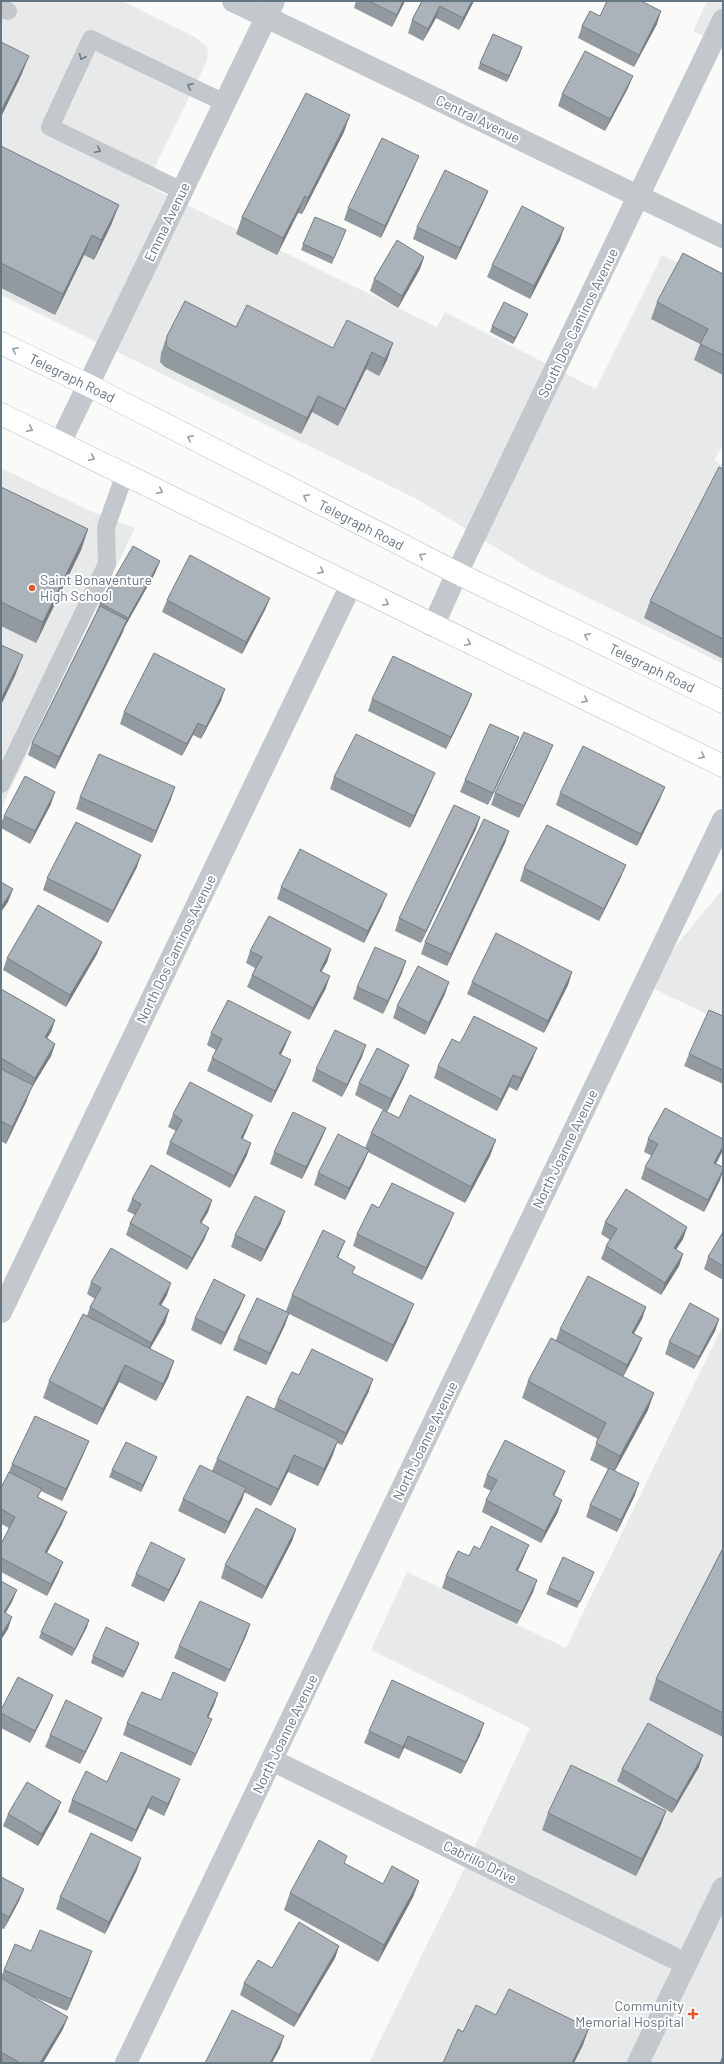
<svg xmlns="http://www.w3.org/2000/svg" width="724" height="2064" viewBox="0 0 724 2064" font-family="Barlow,sans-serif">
<rect width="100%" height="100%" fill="#fafaf8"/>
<path fill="#e8e9e9" d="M1 1H122L195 37 208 48 207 61 146 185 437 327 445 312 596 389 662 255 723 284V445L714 460 723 465V664L534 571 417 499 1 295Z
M707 1H723V45L693 31Z
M1 468 90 511 135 528 1 809Z
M723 889V1022L644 984Z
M723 1325V2063H369L470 1857 530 1728 371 1650 407 1572 566 1648Z"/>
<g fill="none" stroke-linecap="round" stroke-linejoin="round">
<defs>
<path id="secondary" d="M1 343 88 385 457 573 723 702
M1 414 723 766"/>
</defs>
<use href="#secondary" stroke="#b3babf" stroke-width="23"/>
<path stroke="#c3c8cc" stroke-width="18" d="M1 8 8 11
M182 191 50 127 91 39 225 103
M1 784 107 564 106 527 125 474"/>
<path stroke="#c3c8cc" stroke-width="22" d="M233 1 723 237
M60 443 274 1
M433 626 457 573 723 20
M1 1312 351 585
M272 1760 686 1964
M126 2063 723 820
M638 2063 723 1888"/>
<use href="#secondary" stroke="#fff" stroke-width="22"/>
</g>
<path fill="#929a9f" d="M356 1H405L392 27 354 8Z
M422 1H474L459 30 436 18 423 41 408 33 412 20Z
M600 16 657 24 634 67 578 38 582 26Z
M522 47 507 82 478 69 480 63Z
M628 88 605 131 558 106 562 94Z
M344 132 302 214 298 213 277 255 236 234 242 217Z
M1 146 119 205 111 225 94 260 84 255 55 315 1 288Z
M414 168 381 238 344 220 348 208Z
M488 191 483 203 456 260 413 239 417 227Z
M346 230 332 264 301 250 303 244Z
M560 240 530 299 487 277 492 265Z
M424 257 420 269 398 308 370 291 374 279Z
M723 274V375L694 360 700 344 651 319 657 302Z
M525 320 513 344 490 332 492 326Z
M236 327 333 348 393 343 387 360 379 376 366 369 338 426 312 412 301 434 165 367 160 362 161 353 167 336Z
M723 469V659L644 618 650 601Z
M1 487 88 529 81 550 36 643 1 626Z
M160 561 155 573 123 630 55 769 28 755 32 743 96 613 100 603Z
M270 598 265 610 242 654 162 612 167 600Z
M472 694 467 706 446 749 368 711 372 699Z
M221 701 201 739 193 735 182 756 120 724 124 712Z
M519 737 514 749 488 805 460 792 465 780Z
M548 757 519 818 491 805 495 793Z
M334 777 430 785 410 828 330 789Z
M560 793 660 799 637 846 556 805Z
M80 797 171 799 152 843 76 809Z
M51 804 30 844 1 828V824L4 816Z
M480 817 476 829 421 943 395 931 399 918Z
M509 831 505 843 447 966 421 954 425 942Z
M137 867 108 923 43 890 47 878Z
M524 868 621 877 599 921 520 881Z
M281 887 382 906 364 943 277 899Z
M102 942 97 954 66 1007 3 970 7 958Z
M331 949 327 962 321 972 326 988 309 1020 247 987 252 975 255 968 246 963 250 951Z
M572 972 568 985 544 1033 467 994 472 982Z
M402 973 383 1014 353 999 357 987Z
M1 989 55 1020 51 1032 47 1038 55 1044 51 1056 31 1089 26 1102 6 1144 1 1141Z
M445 994 425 1035 393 1018 397 1006Z
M723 1016V1084L684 1066 689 1054Z
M211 1033 286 1044 281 1055 286 1072 271 1103 207 1071 212 1058 216 1050 207 1045Z
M460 1043 537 1048 532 1060 517 1091 509 1087 497 1111 434 1078 438 1066Z
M362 1057 342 1097 312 1081 316 1069Z
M404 1077 387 1112 355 1095 359 1083Z
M173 1114 248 1127 243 1139 247 1155 230 1188 166 1154 170 1142 176 1131 168 1127Z
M399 1118 490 1156 465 1203 368 1152 364 1162 345 1200 314 1185 318 1173 365 1148 371 1133Z
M326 1128 321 1140 302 1179 270 1164 274 1152Z
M648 1139 722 1152 716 1164 723 1167V1171L720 1180 704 1212 641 1179 645 1167 652 1156 644 1152Z
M132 1199 212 1200 208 1212 201 1223 209 1228 204 1240 187 1270 126 1235 130 1223 135 1215 127 1211Z
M379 1208 449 1225 422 1280 353 1246 357 1234Z
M605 1222 687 1227 683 1239 676 1250 683 1254 679 1266 661 1295 601 1259 606 1246 610 1240 601 1234Z
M281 1223 261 1262 231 1247 235 1235Z
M723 1232V1280L704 1269 708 1257Z
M338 1258 353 1274 407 1321 387 1362 289 1314 285 1325 266 1365 233 1350 238 1338 286 1311 292 1295Z
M91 1282 167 1295 161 1305 169 1310 165 1323 150 1349 174 1361 168 1378 156 1401 119 1382 97 1425 43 1398 49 1381 87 1316 90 1307 95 1299 87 1294Z
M245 1295 240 1307 221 1345 191 1330 195 1318Z
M646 1307 642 1319 634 1334 642 1338 637 1350 623 1377 648 1410 615 1471 635 1495 617 1532 586 1517 590 1505 608 1469 590 1460 598 1439 522 1398 528 1381 556 1340 560 1329Z
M719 1319 715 1331 694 1369 665 1354 669 1342Z
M299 1375 369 1391 342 1445 337 1443 332 1457 318 1486 288 1472 271 1506 244 1492 242 1500 225 1534 178 1511 183 1499 212 1471 217 1459 274 1409 278 1399Z
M84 1453 62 1501 41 1491 38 1497 67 1512 62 1524 47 1553 63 1562 58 1574 47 1596 1 1572V1544L9 1528 1 1524V1488L9 1472 12 1464Z
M157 1457 154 1464 141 1492 109 1477 112 1470Z
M565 1471 560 1483 554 1496 558 1512 541 1543 482 1512 486 1500 491 1491 483 1487 487 1475Z
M296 1529 292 1541 262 1599 221 1578 225 1565Z
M723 1548V1737L649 1700 656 1679Z
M480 1549 524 1557 518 1571 537 1580 533 1592 517 1624 442 1588 446 1576 469 1556Z
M180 1571 164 1602 131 1586 136 1574Z
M594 1572 577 1608 546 1594 549 1588Z
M250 1624 246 1636 225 1682 174 1658 179 1646Z
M87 1627 72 1656 39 1638 41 1632Z
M139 1643 123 1678 91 1663 93 1656Z
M218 1693 214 1705 208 1717 207 1731 191 1766 123 1735 127 1723 161 1700Z
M53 1695 48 1707 30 1743 1 1728V1710Z
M102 1718 97 1730 80 1764 45 1747 50 1735Z
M369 1731 480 1735 461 1774 404 1748 399 1759 364 1743Z
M699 1767 672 1813 617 1781 622 1769Z
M107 1782 175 1791 164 1816 148 1808 132 1842 68 1812 72 1800Z
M61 1802 56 1814 38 1846 3 1826 8 1814Z
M666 1811 660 1827 636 1876 542 1830 548 1813Z
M137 1870 105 1934 56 1909 60 1897Z
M1 1877 24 1889 19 1901 4 1929 1 1928Z
M419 1881 413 1897 378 1962 284 1910 290 1893Z
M339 1946 335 1958 294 2027 240 1995 244 1983 272 1968Z
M31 1951 88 1963 67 2011 34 1997 63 2029 43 2063H1V1977L4 1970Z"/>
<path fill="#777d82" d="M403 1H405L392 27 397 15Z
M472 1H474L459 30 463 18Z
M440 6 436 18 423 41 428 29Z
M661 11 657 24 634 67 639 55Z
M522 47 520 54 507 82 509 76Z
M29 56 21 76 1 117V111Z
M633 76 628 88 605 131 610 119Z
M350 115 344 132 302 214 308 198Z
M419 156 414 168 381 238 385 226Z
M488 191 483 203 456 260 460 248Z
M305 196 298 213 277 255 283 238Z
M119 205 111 225 94 260 101 240Z
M564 228 560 240 530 299 534 286Z
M92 235 84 255 55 315 63 294Z
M424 257 420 269 398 308 402 296Z
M528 314 513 344 515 338Z
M393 343 387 360 379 376 385 359Z
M372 352 366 369 338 426 345 409Z
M318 396 312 412 301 434 307 418Z
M88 529 81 550 36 643 43 622Z
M160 561 155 573 123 630 128 618Z
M270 598 265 610 242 654 246 642Z
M127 620 123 632 55 769 59 757Z
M23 655 15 676 1 705V699Z
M225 689 221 701 201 739 206 727Z
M472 694 467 706 446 749 451 737Z
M198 723 193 735 182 756 187 744Z
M519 737 514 749 488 805 493 793Z
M553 745 548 757 519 818 524 806Z
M435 773 430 785 410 828 414 816Z
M175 787 171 799 152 843 156 831Z
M665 787 660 799 637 846 641 834Z
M55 792 51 804 30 844 35 831Z
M480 817 476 829 421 943 426 931Z
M509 831 505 843 447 966 451 954Z
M141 855 137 867 108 923 113 911Z
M626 865 621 877 599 921 604 909Z
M13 889 8 902 1 912V907Z
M387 894 382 906 364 943 368 931Z
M102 942 97 954 66 1007 70 995Z
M331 949 327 962 315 983 320 971Z
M406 961 402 973 383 1014 388 1001Z
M572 972 568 985 544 1033 548 1021Z
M330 976 326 988 309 1020 313 1008Z
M449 982 445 994 425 1035 429 1023Z
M55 1020 51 1032 40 1049 45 1037Z
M291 1032 286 1044 275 1066 279 1054Z
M55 1044 51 1056 31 1089 26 1102 6 1144 12 1127 32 1087 35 1078Z
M366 1045 362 1057 342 1097 347 1085Z
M537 1048 532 1060 517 1091 521 1078Z
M291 1060 286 1072 271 1103 275 1091Z
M409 1065 404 1077 387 1112 391 1099Z
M513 1075 509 1087 497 1111 501 1099Z
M253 1115 248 1127 237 1150 241 1138Z
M326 1128 321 1140 302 1179 306 1167Z
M496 1140 490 1156 465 1203 471 1187Z
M251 1143 247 1155 230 1188 234 1176Z
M723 1146V1149L722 1152 710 1175 714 1163Z
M369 1150 364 1162 345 1200 349 1188Z
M723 1170 720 1180 704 1212 708 1200Z
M212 1200 208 1212 195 1234 200 1222Z
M285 1211 281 1223 261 1262 265 1250Z
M454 1213 449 1225 422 1280 426 1268Z
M687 1227 683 1239 669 1260 674 1248Z
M209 1228 204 1240 187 1270 192 1258Z
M345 1241 338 1258 331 1274 337 1257Z
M683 1254 679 1266 661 1295 665 1283Z
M171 1283 167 1295 155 1316 159 1304Z
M245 1295 240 1307 221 1345 225 1333Z
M414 1304 407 1321 387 1362 393 1345Z
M646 1307 642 1319 627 1345 632 1333Z
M169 1310 165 1323 146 1355 151 1343Z
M289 1313 285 1325 266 1365 270 1353Z
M719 1319 715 1331 694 1369 699 1357Z
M642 1338 637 1350 623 1377 627 1365Z
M174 1361 168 1378 156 1401 163 1384Z
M125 1365 119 1382 97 1425 103 1409Z
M373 1379 369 1391 342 1445 346 1433Z
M654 1393 648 1410 614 1472 620 1456Z
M338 1440 332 1457 318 1486 324 1469Z
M89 1441 84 1453 62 1501 66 1489Z
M294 1455 288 1472 271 1506 278 1489Z
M157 1457 154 1464 141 1492 143 1485Z
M565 1471 560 1483 548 1507 553 1495Z
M639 1483 635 1495 617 1532 621 1520Z
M246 1488 242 1500 225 1534 229 1522Z
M562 1500 558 1512 541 1543 545 1531Z
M67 1512 62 1524 41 1564 45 1552Z
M296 1529 292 1541 262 1599 266 1587Z
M529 1545 524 1557 512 1582 516 1570Z
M185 1559 180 1571 164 1602 169 1590Z
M63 1562 58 1574 47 1596 51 1584Z
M594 1572 592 1578 577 1608 580 1602Z
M537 1580 533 1592 517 1624 522 1612Z
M17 1590 12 1602 1 1621 4 1612Z
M12 1617 8 1629 1 1640V1635Z
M89 1620 87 1627 72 1656 75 1649Z
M250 1624 246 1636 225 1682 230 1670Z
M139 1643 137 1649 123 1678 125 1672Z
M218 1693 214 1705 203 1729 207 1717Z
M53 1695 48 1707 30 1743 35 1731Z
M102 1718 97 1730 80 1764 85 1752Z
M212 1719 207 1731 191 1766 196 1754Z
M484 1723 480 1735 461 1774 466 1762Z
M408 1736 404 1748 399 1759 403 1747Z
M703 1755 699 1767 672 1813 677 1801Z
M180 1779 175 1791 164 1816 168 1804Z
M152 1796 148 1808 132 1842 136 1830Z
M61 1802 56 1814 38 1846 42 1834Z
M666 1811 660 1827 636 1876 642 1859Z
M141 1858 137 1870 105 1934 109 1922Z
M419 1881 413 1897 378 1962 384 1945Z
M24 1889 19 1901 4 1929 9 1917Z
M339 1946 335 1958 294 2027 299 2015Z
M92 1951 88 1963 67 2011 71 1999Z
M68 2017 63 2029 43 2063H40Z
M589 2028 583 2045 574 2063H572Z
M284 2036 280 2048 272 2063H270Z"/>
<path fill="#aab3b9" stroke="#777d82" d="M369 1H403L397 15Z
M422 1H472L463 18 440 6 428 29 412 20Z
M607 1H641L661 11 639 55 582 26 590 11 600 16Z
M493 34 522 47 509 76 480 63Z
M1 42 29 56 1 111Z
M585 51 633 76 610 119 562 94Z
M306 93 350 115 308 198 305 196 283 238 242 217Z
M382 138 419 156 385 226 348 208Z
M1 146 119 205 101 240 92 235 63 294 1 263Z
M445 170 488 191 460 248 417 227Z
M522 206 564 228 534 286 492 265Z
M315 217 346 230 334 258 303 244Z
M397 240 424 257 402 296 374 279Z
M683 253 723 274V355L700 344 708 329 657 302Z
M185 301 236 327 247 305 333 348 347 320 393 343 385 359 372 352 345 409 318 396 307 418 171 350 166 345 167 336Z
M504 302 528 314 515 338 492 326Z
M719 467 723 469V639L650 601Z
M1 487 88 529 43 622 1 602Z
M133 546 160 561 128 618 100 603Z
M190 555 270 598 246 642 167 600Z
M100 606 127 620 59 757 32 743Z
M1 645 23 655 1 699Z
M154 653 225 689 206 727 198 723 187 744 124 712Z
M393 656 472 694 451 737 372 699Z
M490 724 519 737 493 793 465 780Z
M524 732 553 745 524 806 495 793Z
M356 734 435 773 414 816 334 777Z
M583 746 665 787 641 834 560 793Z
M99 754 175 787 156 831 80 797Z
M25 776 55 792 35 831 4 816Z
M454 805 480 817 426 931 399 918Z
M484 819 509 831 451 954 425 942Z
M76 822 141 855 113 911 47 878Z
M547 825 626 865 604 909 524 868Z
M300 849 387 894 368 931 281 887Z
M1 882 13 889 1 907Z
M38 905 102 942 70 995 7 958Z
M269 916 331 949 320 971 330 976 313 1008 252 975 262 957 250 951Z
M496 933 572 972 548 1021 472 982Z
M375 947 406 961 388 1001 357 987Z
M418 966 449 982 429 1023 397 1006Z
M1 989 55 1020 45 1037 55 1044 35 1078 1 1058Z
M228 1000 291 1032 279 1054 291 1060 275 1091 212 1058 222 1039 211 1033Z
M709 1010 723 1016V1070L689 1054Z
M474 1016 537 1048 521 1078 513 1075 501 1099 438 1066 452 1039 460 1043Z
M335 1030 366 1045 347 1085 316 1069Z
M377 1048 409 1065 391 1099 359 1083Z
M1 1069 33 1085 12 1127 1 1121Z
M190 1082 253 1115 241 1138 251 1143 234 1176 170 1142 182 1120 173 1114Z
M410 1095 496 1140 471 1187 371 1133 383 1110 399 1118Z
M665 1108 723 1139V1146L714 1163 723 1167V1170L708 1200 645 1167 658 1144 648 1139Z
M293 1112 326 1128 306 1167 274 1152Z
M338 1134 369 1150 349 1188 318 1173Z
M151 1165 212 1200 200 1222 209 1228 192 1258 130 1223 141 1204 132 1199Z
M392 1183 454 1213 426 1268 357 1234 372 1204 379 1208Z
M626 1189 687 1227 674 1248 683 1254 665 1283 606 1246 617 1229 605 1222Z
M255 1196 285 1211 265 1250 235 1235Z
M323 1230 345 1241 337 1257 355 1267 352 1273 414 1304 393 1345 292 1295Z
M723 1232V1266L708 1257Z
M111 1248 171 1283 159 1304 169 1310 151 1343 90 1307 101 1288 91 1282Z
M588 1276 646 1307 632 1333 642 1338 627 1365 560 1329Z
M214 1279 245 1295 225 1333 195 1318Z
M257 1298 289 1313 270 1353 238 1338Z
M690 1303 719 1319 699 1357 669 1342Z
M83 1314 174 1361 163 1384 125 1365 103 1409 49 1381Z
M551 1338 654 1393 620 1456 596 1443 606 1423 528 1381Z
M312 1349 373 1379 346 1433 278 1399 292 1372 299 1375Z
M247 1396 338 1440 324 1469 294 1455 278 1489 217 1459Z
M35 1416 89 1441 66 1489 12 1464Z
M505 1440 565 1471 553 1495 562 1500 545 1531 486 1500 497 1480 487 1475Z
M126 1442 157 1457 143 1485 112 1470Z
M200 1465 246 1488 229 1522 183 1499Z
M609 1468 639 1483 621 1520 590 1505Z
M9 1472 42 1489 37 1497 67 1512 45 1552 63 1562 51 1584 1 1558V1544L15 1517 1 1509V1488Z
M256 1508 296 1529 266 1587 225 1565Z
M491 1526 529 1545 516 1570 537 1580 522 1612 446 1576 458 1551 469 1556 474 1546 480 1549Z
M151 1542 185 1559 169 1590 136 1574Z
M723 1548V1713L656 1679Z
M563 1557 594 1572 580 1602 549 1588Z
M1 1581 17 1590 4 1612 12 1617 1 1635Z
M200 1601 250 1624 230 1670 179 1646Z
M55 1603 89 1620 75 1649 41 1632Z
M106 1627 139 1643 125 1672 93 1656Z
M173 1672 218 1693 207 1717 212 1719 196 1754 127 1723 142 1692 161 1700Z
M18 1677 53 1695 35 1731 1 1713V1710Z
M392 1680 484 1723 466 1762 408 1736 403 1747 369 1731Z
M66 1700 102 1718 85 1752 50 1735Z
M648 1723 703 1755 677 1801 622 1769Z
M121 1752 180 1779 168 1804 152 1796 136 1830 72 1800 86 1771 107 1782Z
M571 1765 666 1811 642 1859 548 1813Z
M27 1782 61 1802 42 1834 8 1814Z
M91 1833 141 1858 109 1922 60 1897Z
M319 1840 347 1856 344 1863 383 1884 392 1866 419 1881 384 1945 290 1893Z
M1 1877 24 1889 9 1917 1 1913Z
M299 1922 339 1946 299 2015 244 1983 258 1960 272 1968Z
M40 1930 92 1951 71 1999 4 1970 15 1944 31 1951Z
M1 1978 68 2017 40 2063H20L1 2052Z
M509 1989 589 2028 572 2063H443L458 2029 463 2032 476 2005 496 2015Z
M232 2010 284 2036 270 2063H205Z
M723 2056V2063H720Z"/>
<defs><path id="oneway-chevron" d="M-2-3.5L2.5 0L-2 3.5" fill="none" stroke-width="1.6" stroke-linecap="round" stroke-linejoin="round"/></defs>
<g stroke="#6a7a87">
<use href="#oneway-chevron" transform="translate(82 57) rotate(115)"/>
<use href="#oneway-chevron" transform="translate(190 86) rotate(-154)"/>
<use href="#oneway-chevron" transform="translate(98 150) rotate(26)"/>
</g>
<g stroke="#939fa8">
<use href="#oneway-chevron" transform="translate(15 350) rotate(-154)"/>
<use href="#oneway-chevron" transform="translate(30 429) rotate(26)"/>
<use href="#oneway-chevron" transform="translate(190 438) rotate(-153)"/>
<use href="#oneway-chevron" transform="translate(92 458) rotate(25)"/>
<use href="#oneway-chevron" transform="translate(160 491) rotate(26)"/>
<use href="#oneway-chevron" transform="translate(306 497) rotate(-153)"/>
<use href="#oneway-chevron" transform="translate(422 556) rotate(-153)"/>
<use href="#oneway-chevron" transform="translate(321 571) rotate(26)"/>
<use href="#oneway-chevron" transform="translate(386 603) rotate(27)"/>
<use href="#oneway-chevron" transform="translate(587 636) rotate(-154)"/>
<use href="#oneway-chevron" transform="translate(468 643) rotate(26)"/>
<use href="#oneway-chevron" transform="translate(585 700) rotate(26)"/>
<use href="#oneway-chevron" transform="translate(702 756) rotate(26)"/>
</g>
<g fill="#e4572e" stroke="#fff" stroke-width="1.5">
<circle cx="32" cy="588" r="4"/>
<path d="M691 2008h4v4h4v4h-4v4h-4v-4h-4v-4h4z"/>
</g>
<g text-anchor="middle" stroke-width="4" stroke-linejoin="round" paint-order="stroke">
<g font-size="14" fill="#657683" stroke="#fff">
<text transform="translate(478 119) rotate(26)" y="5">Central Avenue</text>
<text transform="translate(167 222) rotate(-64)" y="5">Emma Avenue</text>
<text transform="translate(578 323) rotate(-64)" y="5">South Dos Caminos Avenue</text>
<text transform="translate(72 378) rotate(26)" y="5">Telegraph Road</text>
<text transform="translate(361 525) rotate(27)" y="5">Telegraph Road</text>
<text transform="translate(652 668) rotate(26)" y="5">Telegraph Road</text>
<text transform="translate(176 949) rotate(-64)" y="5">North Dos Caminos Avenue</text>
<text transform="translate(565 1149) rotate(-64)" y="5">North Joanne Avenue</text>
<text transform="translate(425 1441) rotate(-64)" y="5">North Joanne Avenue</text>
<text transform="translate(285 1734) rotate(-64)" y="5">North Joanne Avenue</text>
<text transform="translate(480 1862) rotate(26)" y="5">Cabrillo Drive</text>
</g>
<g font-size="14" fill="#657683" stroke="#fff" text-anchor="start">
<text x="40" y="585">Saint Bonaventure<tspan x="40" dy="16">High School</tspan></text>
<text x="684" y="2011" text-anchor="end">Community<tspan x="684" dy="16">Memorial Hospital</tspan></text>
</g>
</g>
<rect width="724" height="2064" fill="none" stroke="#657683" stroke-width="4"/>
</svg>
